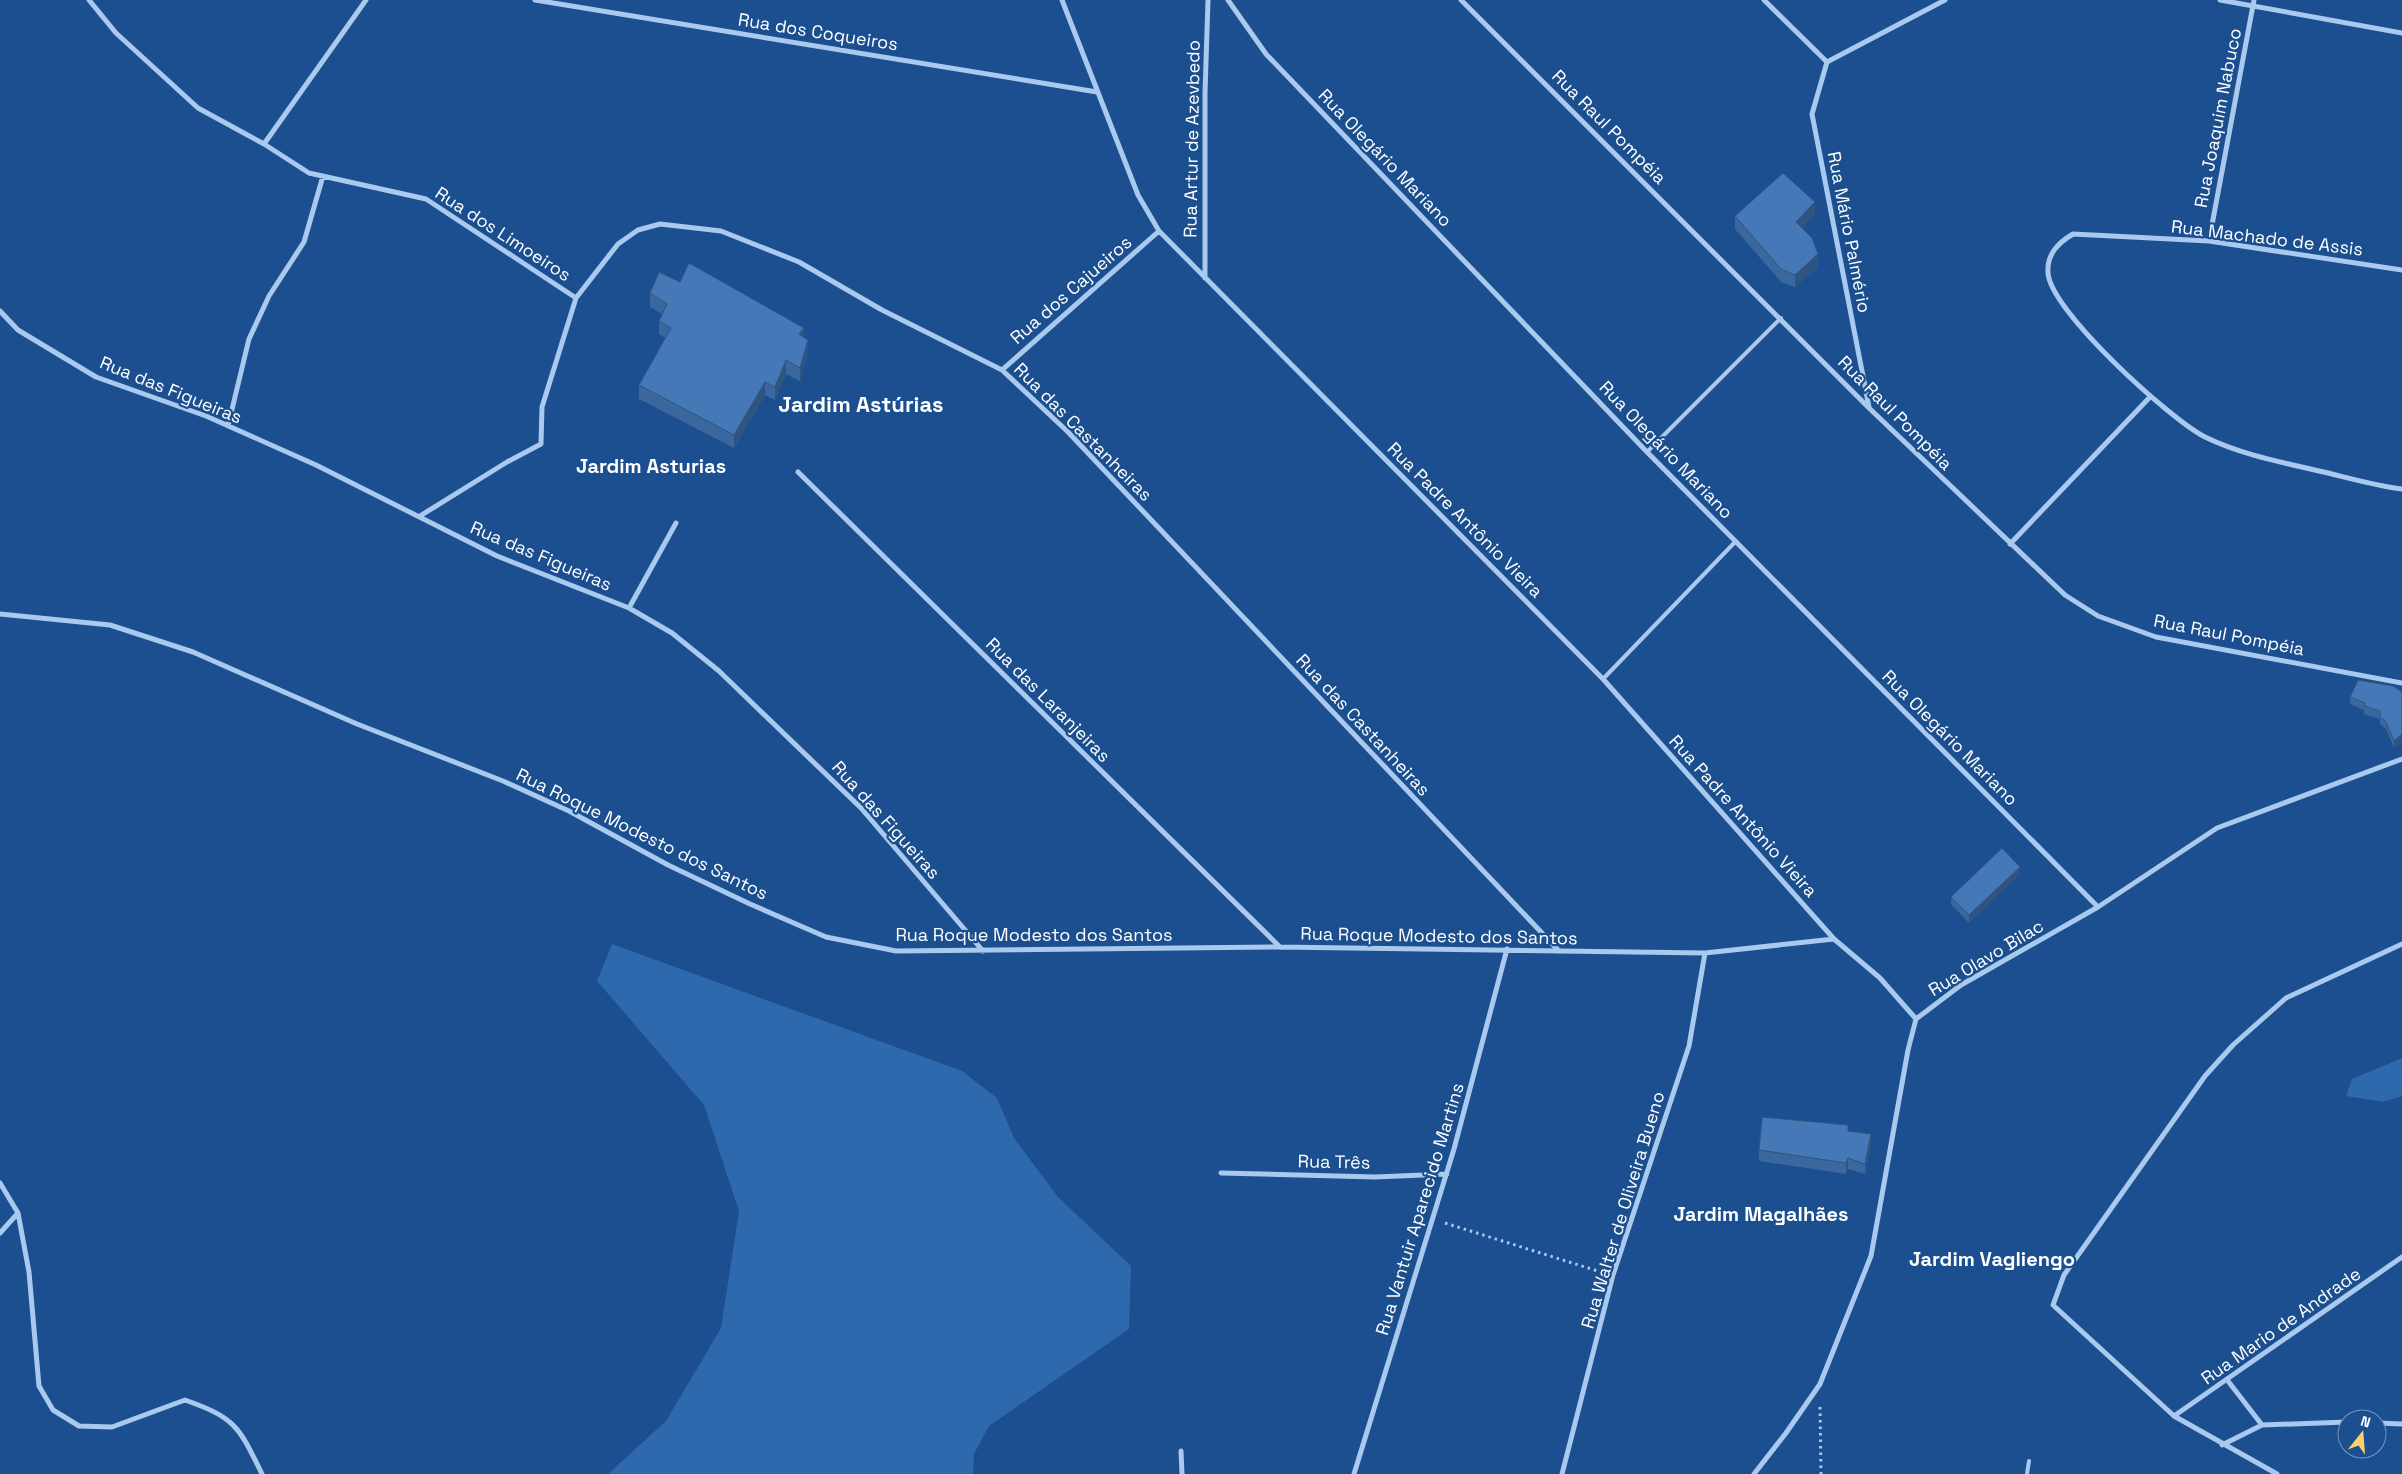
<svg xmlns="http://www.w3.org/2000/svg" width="2402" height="1474" viewBox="0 0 2402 1474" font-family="'Space Grotesk',sans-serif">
<rect width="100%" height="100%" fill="#1b4f8f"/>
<path fill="#2e69ad" d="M612 944 962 1071 997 1098 1014 1138 1058 1197 1131 1266 1129 1329 989 1426 974 1454 973 1474H608L666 1421 721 1328 739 1211 704 1105 597 981Z
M2402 1058V1096L2383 1102 2346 1096 2352 1079Z"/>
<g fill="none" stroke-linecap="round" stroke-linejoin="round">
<path stroke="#a9c9ee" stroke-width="3" stroke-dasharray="2.5 4" stroke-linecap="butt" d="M1445 1223 1601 1272
M1820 1407 1821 1474"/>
<path stroke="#a9c9ee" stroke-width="4" d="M1647 452 1781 318
M1603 679 1736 541
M2027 1474 2029 1461"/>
<path stroke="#a9c9ee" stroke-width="5" d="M89 0 116 33 198 108 264 144 309 173 426 199 576 298
M535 0 1097 92
M1062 0 1138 195 1159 231 1603 679 1834 939 1880 978 1916 1019
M1228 0 1266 54 1647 452 2098 907
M1461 0 1869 408 2065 595 2098 616 2156 637 2402 683
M1764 0 1827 62
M2220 0 2402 33
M1827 62 1812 114 1869 407
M1827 62 1945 0
M264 144 366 0
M2209 241 2254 0
M2402 270 2209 241 2073 234C2058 243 2047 254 2048 272 2048 309 2171 420 2205 437 2244 456 2286 463 2328 473 2352 479 2377 486 2402 489
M1205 278V93L1208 0
M0 311 18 330 96 377 206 416 316 465 497 556 629 608 672 633 719 671 861 808 983 951
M1002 370 1159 231
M228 426 249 339 269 296 304 242 323 176
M798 472 1280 947
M420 516 507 462 541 444 542 407 576 298 618 244 638 230 660 224 721 231 799 262 882 310 1002 370 1068 432 1559 951
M2010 544 2150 397
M629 608 676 523
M0 614 110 625 193 652 357 724 503 781 569 811 668 865 750 904 826 937 896 951 1280 947 1705 953 1834 939
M1221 1173 1375 1177 1447 1174
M0 1183 18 1213 29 1272 39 1386 53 1410 79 1426 112 1427 185 1400C236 1418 239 1427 262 1474
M0 1233 18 1213
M2228 1381 2262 1425
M2174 1416 2402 1257
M2377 1423 2402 1424
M2222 1445 2262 1425 2347 1422
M1181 1451 1182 1474
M1354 1474 1454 1149 1507 949
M1562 1474 1613 1275 1689 1046 1705 953
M1754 1474 1786 1433 1820 1384 1871 1256 1908 1050 1916 1019 1961 985 2098 907 2217 828 2402 759
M2277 1474 2174 1416 2053 1305 2064 1275 2205 1076 2233 1045 2286 998 2402 944"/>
</g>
<path fill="#3a679d" d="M1815 215 1802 228 1818 267 1795 287 1781 282 1735 229V216Z
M680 282 804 337 808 353 800 381 786 374 775 400 765 395 734 448 639 399V385L666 338 659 334V321L662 314 650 307V293Z
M2402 692V742L2394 748 2386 729 2380 724V719L2364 714V710L2350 704V697Z
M2020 874 1969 923 1951 904V897Z
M1848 1131 1871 1145 1865 1174 1848 1169 1846 1174 1759 1161V1150Z"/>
<path fill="#305480" d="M1815 202V215L1796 235V222Z
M1818 254V267L1795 287V275Z
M804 328V341L799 334Z
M808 340V353L800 381V368Z
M786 360V374L775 400V387Z
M765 382V395L734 448V435Z
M2402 734V742L2394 748V741Z
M2020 867V874L1969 923V915Z
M1871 1134V1145L1865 1174V1164Z
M1848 1158V1169L1846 1174V1163Z"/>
<path fill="#4478b7" stroke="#305480" d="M1783 173 1815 202 1796 222 1812 238 1818 254 1795 275 1781 269 1735 216Z
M689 263 804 328 799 334 808 340 800 368 786 360 775 387 765 382 734 435 639 385 671 328 659 321 667 304 650 293 659 272 680 282Z
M2358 680 2393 686 2402 692V734L2394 741 2386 722 2380 717V711L2364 706 2365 703 2350 697Z
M2002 848 2020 867 1969 915 1951 897Z
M1762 1117 1848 1125V1131L1871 1134 1865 1164 1848 1158 1846 1163 1759 1150Z"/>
<g text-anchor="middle" stroke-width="4.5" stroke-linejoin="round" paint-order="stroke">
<g font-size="18" fill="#fff" stroke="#1b4f8f">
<text transform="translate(818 32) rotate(9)" y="6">Rua dos Coqueiros</text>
<text transform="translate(2218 118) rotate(-79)" y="6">Rua Joaquim Nabuco</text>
<text transform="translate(1609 127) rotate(45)" y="6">Rua Raul Pompéia</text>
<text transform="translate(1192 139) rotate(-89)" y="6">Rua Artur de Azevbedo</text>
<text transform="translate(1385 158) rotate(46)" y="6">Rua Olegário Mariano</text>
<text transform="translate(1849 232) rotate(79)" y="6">Rua Mário Palmério</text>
<text transform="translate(503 234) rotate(33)" y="6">Rua dos Limoeiros</text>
<text transform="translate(2267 238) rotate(7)" y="6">Rua Machado de Assis</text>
<text transform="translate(1071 290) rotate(-41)" y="6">Rua dos Cajueiros</text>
<text transform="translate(171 390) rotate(22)" y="6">Rua das Figueiras</text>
<text transform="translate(1895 413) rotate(45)" y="6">Rua Raul Pompéia</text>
<text transform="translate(1083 432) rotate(45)" y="6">Rua das Castanheiras</text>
<text transform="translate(1666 450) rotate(46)" y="6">Rua Olegário Mariano</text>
<text transform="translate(1465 520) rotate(45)" y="6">Rua Padre Antônio Vieira</text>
<text transform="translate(541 556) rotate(23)" y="6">Rua das Figueiras</text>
<text transform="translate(2229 635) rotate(11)" y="6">Rua Raul Pompéia</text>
<text transform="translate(1048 700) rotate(45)" y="6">Rua das Laranjeiras</text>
<text transform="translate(1363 725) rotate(47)" y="6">Rua das Castanheiras</text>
<text transform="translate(1950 738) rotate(45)" y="6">Rua Olegário Mariano</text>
<text transform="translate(1743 816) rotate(48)" y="6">Rua Padre Antônio Vieira</text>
<text transform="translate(886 820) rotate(48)" y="6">Rua das Figueiras</text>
<text transform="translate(642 834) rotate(26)" y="6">Rua Roque Modesto dos Santos</text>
<text x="1034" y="941">Rua Roque Modesto dos Santos</text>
<text transform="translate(1439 936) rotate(1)" y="6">Rua Roque Modesto dos Santos</text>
<text transform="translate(1986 958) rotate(-31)" y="6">Rua Olavo Bilac</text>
<text transform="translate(1334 1162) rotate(1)" y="6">Rua Três</text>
<text transform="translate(1420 1209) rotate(-73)" y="6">Rua Vantuir Aparecido Martins</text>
<text transform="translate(1623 1210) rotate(-73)" y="6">Rua Walter de Oliveira Bueno</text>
<text transform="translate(2281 1326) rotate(-35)" y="6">Rua Mario de Andrade</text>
</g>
<g font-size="20" font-weight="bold" fill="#fff" stroke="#1b4f8f">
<text x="651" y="473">Jardim Asturias</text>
<text x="1761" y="1221">Jardim Magalhães</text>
<text x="1992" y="1266">Jardim Vagliengo</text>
</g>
<g font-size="22" font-weight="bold" fill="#fff" stroke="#1b4f8f">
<text x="861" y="412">Jardim Astúrias</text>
</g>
</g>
<g transform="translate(2362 1434) rotate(17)"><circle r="24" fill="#1b4f8f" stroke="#7695bc"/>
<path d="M0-4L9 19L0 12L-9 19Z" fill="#ffd166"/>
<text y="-8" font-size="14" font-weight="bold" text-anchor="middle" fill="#ffffff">N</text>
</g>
</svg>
